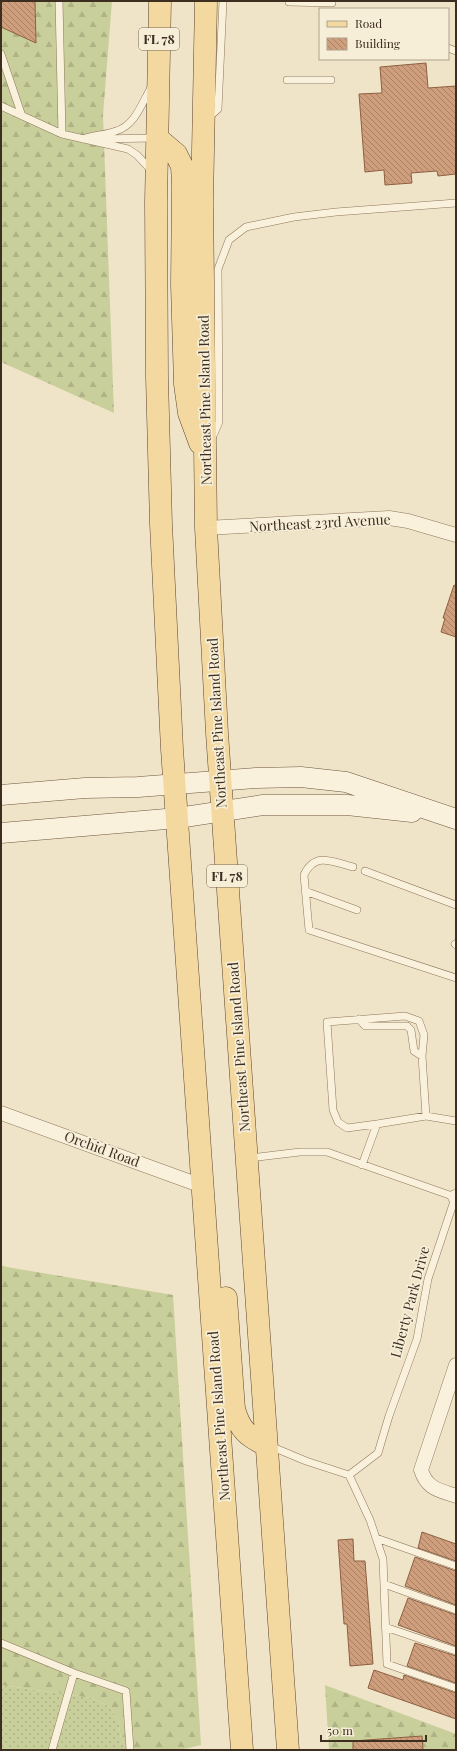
<svg xmlns="http://www.w3.org/2000/svg" width="457" height="1751" viewBox="0 0 457 1751" font-family="'Playfair Display',serif">
<defs>
<pattern id="grass-dots" width="8" height="8" patternUnits="userSpaceOnUse"><rect width="8" height="8" fill="#c9cf9b"/><path d="M2 2h.1M6 6h.1" fill="none" stroke="#aeb285" stroke-width="1.8" stroke-linecap="round"/></pattern>
<pattern id="forest-firs" width="22" height="20" patternUnits="userSpaceOnUse"><rect width="22" height="20" fill="#c9cf9b"/><path d="M5 1l3.5 6h-7zM16 11l3.5 6h-7z" fill="#aeb285"/></pattern>
<pattern id="building-back-hatch" width="6" height="6" patternUnits="userSpaceOnUse"><rect width="6" height="6" fill="#cf9f7d"/><path d="M-1 5l2 2M0 0l6 6M5-1l2 2" fill="none" stroke="#a98266"/></pattern>
</defs>
<rect width="100%" height="100%" fill="#f0e4c8"/>
<path fill="url(#grass-dots)" d="M1 1685 92 1698 110 1707 118 1720 121 1738 128 1750H1Z"/>
<path fill="url(#forest-firs)" d="M1 1H112L103 115 114 413 1 362Z
M1 1266 173 1295 201 1745 180 1750H128L121 1738 118 1720 110 1707 92 1698 1 1685Z
M325 1685 456 1734V1750H329Z"/>
<path fill="url(#building-back-hatch)" stroke="#8d5f41" d="M1 1H35L36 43 1 27Z
M426 63 428 88 456 86V174L438 176 437 171 411 173 412 183 385 185 384 170 365 172 359 94 382 93 380 67Z
M454 585 456 586V637L441 632 445 618H443Z
M422 1532 456 1544V1561L418 1548Z
M353 1539 354 1561H365L373 1664 350 1666 347 1624H344L338 1540Z
M415 1557 456 1571V1605L405 1586Z
M408 1598 456 1615V1646L398 1625Z
M415 1643 456 1656V1683L407 1666Z
M374 1670 403 1680 404 1675 456 1693V1719L368 1688Z
M422 1736 423 1750H353V1741Z"/>
<g fill="none" stroke-linecap="round" stroke-linejoin="round">
<defs>
<path id="lane" d="M59 1 62 134
M289 2 332 3
M448 48 456 51
M1 54 22 116
M287 80H331
M1 106 62 134 128 149 137 155 151 170
M207 119 218 109 223 1
M83 139C94 135 105 135 116 131 136 125 142 102 152 86
M97 139 154 138
M212 438 219 422 218 269 229 240 246 227 294 217 336 212 456 203
M353 867C333 862 315 851 304 875L309 930 456 978
M365 871 456 905
M305 891 357 910
M455 944 456 945
M359 1019 365 1026H407L411 1030 414 1051 422 1056
M377 1124 347 1128 338 1122 333 1110 327 1022 405 1016 419 1021 424 1035 422 1056 426 1116
M249 1158 300 1152H327L455 1197
M362 1165 377 1124 426 1116 456 1121
M270 1446 306 1461 349 1475 378 1453 389 1416 417 1339 428 1279 456 1195
M349 1475 370 1520 383 1559 387 1664 456 1688
M376 1538 456 1566
M384 1584 456 1610
M385 1627 456 1651
M1 1643 74 1673
M52 1750 74 1673 126 1691 130 1750"/>
<path id="street" d="M206 528 389 518 408 521 456 535
M1 1113 202 1186
M455 1197 456 1198
M456 1365 421 1470C427 1489 439 1490 456 1496"/>
<path id="secondary" d="M1 795 85 788 138 787 256 778 301 777 346 782 456 819
M1 833 178 818 263 805H347L412 812"/>
<path id="primary" d="M160 1 156 202 157 378 161 524 172 749 242 1750
M206 1 202 201 206 528 217 733 288 1750
M157 138 176 154 182 166 183 184 182 285 185 384 189 413 200 443
M226 1298 234 1409C240 1430 247 1436 266 1445"/>
</defs>
<use href="#lane" stroke="#8d765c" stroke-width="8"/>
<use href="#street" stroke="#8d765c" stroke-width="15"/>
<use href="#secondary" stroke="#6f573f" stroke-width="21"/>
<use href="#primary" stroke="#5b4430" stroke-width="23"/>
<use href="#lane" stroke="#faf1dc" stroke-width="7"/>
<use href="#street" stroke="#faf1dc" stroke-width="14"/>
<use href="#secondary" stroke="#faf1dc" stroke-width="20"/>
<use href="#primary" stroke="#f3d9a0" stroke-width="22"/>
</g>
<g text-anchor="middle" stroke-width="3.5" stroke-linejoin="round" paint-order="stroke">
<g fill="#f7eed8" stroke="#756857" stroke-width="1">
<rect x="139" y="28" width="40" height="22" rx="3"/>
<rect x="207" y="865" width="40" height="22" rx="3"/>
</g>
<g font-size="13" font-weight="bold" fill="#3d2e20">
<text x="159" y="44">FL 78</text>
<text x="227" y="881">FL 78</text>
</g>
<g font-size="14" fill="#3d2e20" stroke="#f7eed8">
<text transform="translate(205 400) rotate(-91)" y="5">Northeast Pine Island Road</text>
<text transform="translate(320 523) rotate(-3)" y="5">Northeast 23rd Avenue</text>
<text transform="translate(217 723) rotate(-93)" y="5">Northeast Pine Island Road</text>
<text transform="translate(239 1047) rotate(-94)" y="5">Northeast Pine Island Road</text>
<text transform="translate(102 1149) rotate(20)" y="5">Orchid Road</text>
<text transform="translate(410 1302) rotate(-75)" y="5">Liberty Park Drive</text>
<text transform="translate(219 1416) rotate(-94)" y="5">Northeast Pine Island Road</text>
</g>
</g>
<rect width="457" height="1751" fill="none" stroke="#3d2e20" stroke-width="4"/>
<rect x="319" y="8" width="130" height="52" fill="#f7eed8" stroke="#ada18e"/>
<rect x="327" y="21" width="20" height="6" fill="#f3d9a0" stroke="#ada18e"/>
<text x="355" y="28" font-size="12" fill="#3d2e20">Road</text>
<rect x="327" y="38" width="20" height="12" fill="url(#building-back-hatch)" stroke="#ada18e"/>
<text x="355" y="48" font-size="12" fill="#3d2e20">Building</text>
<path d="M321 1735v6h105v-6" fill="none" stroke="#3d2e20" stroke-width="2"/>
<text x="327" y="1735" font-size="12" fill="#3d2e20" stroke="#f7eed8" stroke-width="3" paint-order="stroke">50 m</text>
</svg>
